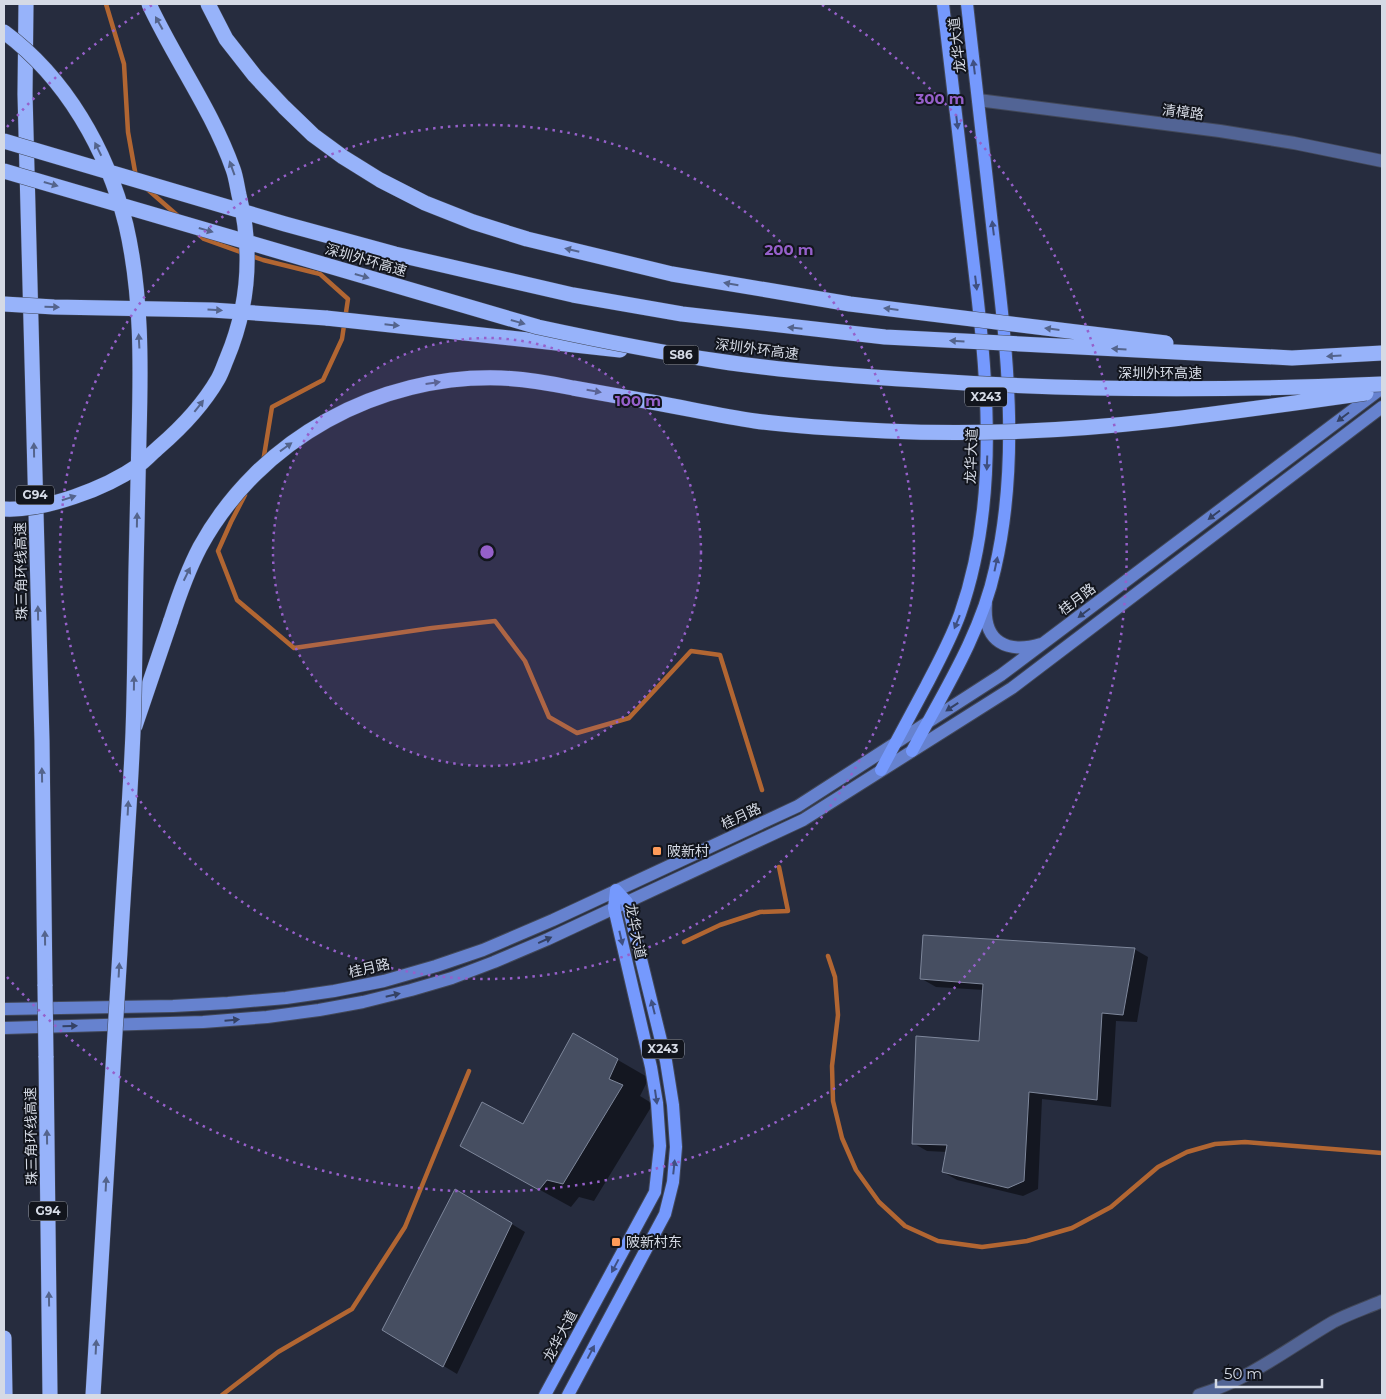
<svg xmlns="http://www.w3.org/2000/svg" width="1386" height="1399" viewBox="0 0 1386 1399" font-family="Montserrat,'Noto Sans SC',sans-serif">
<rect width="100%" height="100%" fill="#262c3e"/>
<path fill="#0007" d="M1134 949 1148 957 1137 1022 1116 1021 1111 1107 1042 1099 1038 1189 1023 1196 957 1180 943 1172 947 1152 927 1151 913 1143 980 1042 984 990 936 987 922 979Z
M573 1034 649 1078 640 1096 653 1104 594 1201 579 1197 571 1207 493 1164 524 1126Z
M469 1198 525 1232 457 1374 384 1330Z"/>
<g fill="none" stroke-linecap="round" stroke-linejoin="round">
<path stroke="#b26632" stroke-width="4.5" d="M106 4 124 64 128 132 136 177
M146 188 178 216
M197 233 204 239 263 260 320 274 348 299 342 339 323 380 272 407 263 462
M245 495 231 522 218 551 237 600 294 648 432 628 495 621 525 661 549 717 577 733 629 718 691 651 720 655 762 790
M684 942 720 925 760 912 788 911 779 867
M828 956 835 977 838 1015 832 1066 833 1101 842 1138 856 1170 879 1202 905 1226 938 1241 982 1247 1027 1241 1072 1228 1111 1207 1158 1167 1187 1152 1215 1144 1245 1142 1382 1153
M222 1395 278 1352 352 1309 405 1227 469 1071"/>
</g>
<path fill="#464e61" stroke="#7e879b" d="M923 935 1135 948 1123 1015 1102 1013 1097 1100 1029 1092 1024 1181 1008 1188 942 1172 947 1145 912 1144 916 1036 979 1041 983 984 920 979Z
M573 1033 618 1059 609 1079 623 1085 563 1184 547 1180 539 1190 460 1146 482 1102 523 1124Z
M455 1189 512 1223 443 1367 382 1330Z"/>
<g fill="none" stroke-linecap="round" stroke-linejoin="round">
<defs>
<path id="minor" d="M978 100 1220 131 1294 143 1382 161
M1199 1395C1250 1379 1287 1349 1333 1322 1348 1314 1366 1308 1382 1301"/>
<path id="secondary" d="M986 604C983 642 1007 654 1041 644
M4 1009 173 1006 228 1003 286 998 334 991 384 981 436 966 483 950 553 920 798 806 1001 675 1382 388
M4 1028 203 1022 267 1017 319 1010 363 1002 411 990 452 978 494 962 548 939 803 820 1012 688 1382 407"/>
<path id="primary" d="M912 751C943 693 981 634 995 569 1020 461 1007 350 994 242 985 163 976 83 967 4
M881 770C896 742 911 714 926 686 938 663 951 639 960 614 1003 492 985 359 970 233 961 156 952 80 943 4
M545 1395 655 1192 660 1146 657 1103 651 1067 614 908 616 890
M568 1395 665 1214 673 1182 676 1147 673 1105 666 1061 627 902 616 890"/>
<path id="motorway" d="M26 4 25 94 42 741 45 986
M326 318 620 350
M135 726 171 620
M46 1056 50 1395
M4 1338 5 1395"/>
</defs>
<use href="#minor" stroke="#424859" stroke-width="14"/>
<use href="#secondary" stroke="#424859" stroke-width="14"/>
<use href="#primary" stroke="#424859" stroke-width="14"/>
<use href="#motorway" stroke="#424859" stroke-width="16"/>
<use href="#minor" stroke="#526495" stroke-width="12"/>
<use href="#secondary" stroke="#6682cf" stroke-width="12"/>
<use href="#primary" stroke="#7599fd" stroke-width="12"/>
<use href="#motorway" stroke="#97b3fa" stroke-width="15"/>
<defs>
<path id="motorway-bridge" d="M208 4 226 39 255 76 284 107 313 135 343 157 380 180 425 203 473 222 527 239 672 274 850 304 1166 343
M4 32C66 78 107 150 126 225 142 294 141 366 139 436 138 481 137 525 136 570 135 624 135 678 133 732 130 805 124 878 120 951 111 1099 102 1247 93 1395
M4 141 285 224 395 254 573 295 682 314 885 337 1292 358 1382 353
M4 171 538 327C598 340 658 352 718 361 784 371 851 376 918 380 1073 391 1227 391 1382 384
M4 304 54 307 212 310 326 318
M4 509C45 511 105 489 139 465 146 460 152 453 159 447 181 428 203 405 218 379 222 372 224 365 227 358 249 305 253 251 239 195 237 186 236 177 233 169 212 110 175 60 149 4
M171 620C179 595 188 570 200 547 259 439 379 374 501 378 525 379 549 383 573 388 601 393 629 398 657 403 690 409 722 416 755 421 798 427 842 429 886 431 976 435 1067 431 1156 421 1226 413 1296 403 1366 393
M45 986 46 1056"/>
</defs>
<use href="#motorway-bridge" stroke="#424859" stroke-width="16" stroke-linecap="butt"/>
<use href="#motorway-bridge" stroke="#97b3fa" stroke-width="15"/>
</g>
<defs><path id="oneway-solid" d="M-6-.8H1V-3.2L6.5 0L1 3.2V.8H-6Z" transform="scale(1.25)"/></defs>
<g fill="#54648c">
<use href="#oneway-solid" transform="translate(159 23) rotate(-119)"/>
<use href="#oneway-solid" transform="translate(98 149) rotate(-116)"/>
<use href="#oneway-solid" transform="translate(232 168) rotate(-110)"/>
<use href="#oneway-solid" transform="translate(51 184) rotate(16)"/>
<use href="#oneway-solid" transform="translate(206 230) rotate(16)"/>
<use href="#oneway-solid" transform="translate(572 250) rotate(-167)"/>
<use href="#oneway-solid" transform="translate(362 276) rotate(16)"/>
<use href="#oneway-solid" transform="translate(731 284) rotate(-170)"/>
<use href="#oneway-solid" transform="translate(52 307) rotate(2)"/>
<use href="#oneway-solid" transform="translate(891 309) rotate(-173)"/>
<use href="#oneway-solid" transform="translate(215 310) rotate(3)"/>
<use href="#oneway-solid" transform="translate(518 322) rotate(16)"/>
<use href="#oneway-solid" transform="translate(392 325) rotate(6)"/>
<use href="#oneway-solid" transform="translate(795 328) rotate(-174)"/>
<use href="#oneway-solid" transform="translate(1052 329) rotate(-173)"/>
<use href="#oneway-solid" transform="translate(139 341) rotate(-93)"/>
<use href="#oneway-solid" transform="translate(957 341) rotate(-177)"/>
<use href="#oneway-solid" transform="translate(1119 349) rotate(-177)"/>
<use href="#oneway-solid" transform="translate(1334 356) rotate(177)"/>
<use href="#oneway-solid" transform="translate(433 383) rotate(-8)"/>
<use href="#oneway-solid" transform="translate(594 391) rotate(10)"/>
<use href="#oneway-solid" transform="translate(199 406) rotate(-52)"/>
<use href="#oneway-solid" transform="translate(286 447) rotate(-36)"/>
<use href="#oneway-solid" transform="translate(34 450) rotate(-91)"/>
<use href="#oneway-solid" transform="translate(69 498) rotate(-17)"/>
<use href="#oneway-solid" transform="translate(137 520) rotate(-89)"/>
<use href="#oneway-solid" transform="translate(187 574) rotate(-64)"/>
<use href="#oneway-solid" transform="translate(38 613) rotate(-91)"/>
<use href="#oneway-solid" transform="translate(134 683) rotate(-89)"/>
<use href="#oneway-solid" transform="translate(42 775) rotate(-91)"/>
<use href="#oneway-solid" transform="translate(128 808) rotate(-87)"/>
<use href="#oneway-solid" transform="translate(45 938) rotate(-91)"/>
<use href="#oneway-solid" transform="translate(119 970) rotate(-87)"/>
<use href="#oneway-solid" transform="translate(47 1137) rotate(-91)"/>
<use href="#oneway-solid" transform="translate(106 1184) rotate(-87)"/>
<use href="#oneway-solid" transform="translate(49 1299) rotate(-91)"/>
<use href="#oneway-solid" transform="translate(96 1347) rotate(-87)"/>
</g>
<g fill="#3f5082">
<use href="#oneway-solid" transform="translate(974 67) rotate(-97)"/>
<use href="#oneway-solid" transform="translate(957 122) rotate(83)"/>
<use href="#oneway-solid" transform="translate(993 228) rotate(-97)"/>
<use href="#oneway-solid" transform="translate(976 283) rotate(83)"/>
<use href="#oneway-solid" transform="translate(987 463) rotate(92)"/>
<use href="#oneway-solid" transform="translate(996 564) rotate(-78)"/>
<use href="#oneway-solid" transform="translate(957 622) rotate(112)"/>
<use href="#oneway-solid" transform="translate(621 938) rotate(77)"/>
<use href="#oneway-solid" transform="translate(653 1007) rotate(-104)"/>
<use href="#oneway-solid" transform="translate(656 1097) rotate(82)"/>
<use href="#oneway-solid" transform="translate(674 1167) rotate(-84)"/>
<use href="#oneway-solid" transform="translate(615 1266) rotate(118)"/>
<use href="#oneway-solid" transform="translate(591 1352) rotate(-62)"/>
</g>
<g fill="#344164">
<use href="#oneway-solid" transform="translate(1343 417) rotate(143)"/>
<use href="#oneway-solid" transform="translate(1214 515) rotate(143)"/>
<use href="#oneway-solid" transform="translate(1084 613) rotate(143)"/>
<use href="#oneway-solid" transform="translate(952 707) rotate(147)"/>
<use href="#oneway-solid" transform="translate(545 940) rotate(-24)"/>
<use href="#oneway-solid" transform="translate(393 995) rotate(-13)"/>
<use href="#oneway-solid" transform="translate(232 1020) rotate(-5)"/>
<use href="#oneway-solid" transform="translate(70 1026) rotate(-2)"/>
</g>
<circle cx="487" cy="552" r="214" fill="#9660ca" fill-opacity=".12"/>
<g fill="none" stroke="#9660ca" stroke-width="2.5" stroke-dasharray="2.5 5">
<circle cx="487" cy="552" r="214"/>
<circle cx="487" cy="552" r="427"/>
<path d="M7 127A641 641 0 0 1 152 5M822 5A641 641 0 1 1 7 977"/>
</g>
<g fill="#fe9b59" stroke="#12151d" stroke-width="2">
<rect x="652" y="846" width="10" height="10" rx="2.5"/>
<rect x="611" y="1237" width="10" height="10" rx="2.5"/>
</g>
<g text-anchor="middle" stroke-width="4" stroke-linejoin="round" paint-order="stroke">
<g fill="#12151d" stroke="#9a9fa9" stroke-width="1">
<rect x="663.5" y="345.5" width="35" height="19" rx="4"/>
<rect x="965" y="387.5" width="42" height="19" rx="4"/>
<rect x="16" y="485.5" width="38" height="19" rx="4"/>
<rect x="642" y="1039.5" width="42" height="19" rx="4"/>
<rect x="29" y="1201.5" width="38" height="19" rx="4"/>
</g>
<g font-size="12" font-weight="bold" fill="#d5dae5">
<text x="681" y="359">S86</text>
<text x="986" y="401">X243</text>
<text x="35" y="499">G94</text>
<text x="663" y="1053">X243</text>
<text x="48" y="1215">G94</text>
</g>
<g font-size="14" fill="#d5dae5" stroke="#12151d">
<text transform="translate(957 45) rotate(-97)" y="5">龙华大道</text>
<text transform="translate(1183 112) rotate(7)" y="5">清樟路</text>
<text transform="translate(366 260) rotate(16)" y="5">深圳外环高速</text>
<text transform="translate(757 349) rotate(7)" y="5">深圳外环高速</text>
<text x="1160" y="378">深圳外环高速</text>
<text transform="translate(971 456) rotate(-88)" y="5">龙华大道</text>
<text transform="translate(21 571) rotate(-91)" y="5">珠三角环线高速</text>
<text transform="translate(1077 599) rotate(-37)" y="5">桂月路</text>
<text transform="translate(741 816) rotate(-25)" y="5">桂月路</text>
<text transform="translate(636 931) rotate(79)" y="5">龙华大道</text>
<text transform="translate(369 968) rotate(-13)" y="5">桂月路</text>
<text transform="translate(31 1136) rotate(-91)" y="5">珠三角环线高速</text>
<text transform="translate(560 1336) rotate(-62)" y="5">龙华大道</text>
</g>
<g font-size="14" fill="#d5dae5" stroke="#12151d" text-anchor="start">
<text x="667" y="856">陂新村</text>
<text x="626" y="1247">陂新村东</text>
</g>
</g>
<circle cx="487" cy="552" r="8" fill="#9660ca" stroke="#12151d" stroke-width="2.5"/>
<g font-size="15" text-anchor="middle" font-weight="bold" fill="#9660ca" stroke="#12151d" stroke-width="4" stroke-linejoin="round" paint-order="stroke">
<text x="940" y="104">300 m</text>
<text x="789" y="255">200 m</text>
<text x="638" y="406">100 m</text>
</g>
<rect width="1386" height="1399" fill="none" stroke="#d5dae5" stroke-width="10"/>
<path d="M1216 1379v8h106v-8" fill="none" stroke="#d5dae5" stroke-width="2.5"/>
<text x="1224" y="1379" font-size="15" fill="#d5dae5" stroke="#12151d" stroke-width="4" paint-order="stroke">50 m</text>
</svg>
